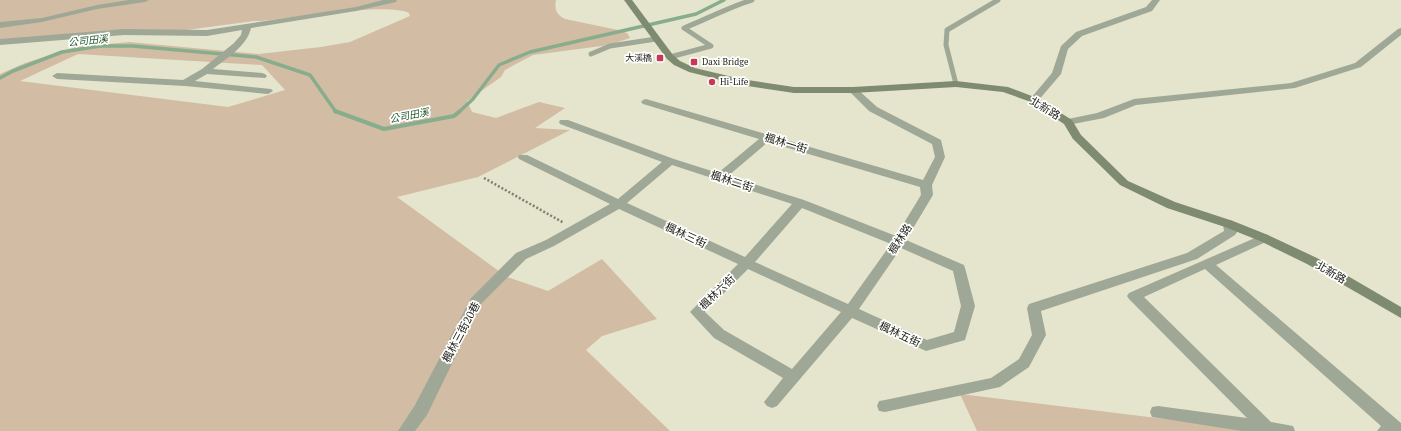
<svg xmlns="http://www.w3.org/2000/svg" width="1401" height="431" viewBox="0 0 1401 431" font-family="'PT Serif','Noto Sans TC',serif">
<rect width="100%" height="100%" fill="#e4e5cc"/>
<path fill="#d2bca4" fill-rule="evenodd" d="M0 0H556C554 10 557 15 565 19L618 30 627 33 630 38 609 45 533 55 514 65 505 70 501 77 467 101 472 112 496 118 539 102 565 108 535 128 570 130 478 177 397 197 507 277 548 291 602 259 657 319 602 336 586 350 670 431H0V74L25 63 76 47 129 42 259 54 321 47 350 42 410 16 409 13C390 2 288 18 261 21H254L179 31 109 30 64 38 0 41ZM78 54 262 65 285 90 228 107 20 81Z
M960 394 1263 431H977Z"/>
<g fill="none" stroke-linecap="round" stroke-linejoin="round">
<path stroke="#88ad8c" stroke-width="3.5" d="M0 78 13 71 62 52 100 46H133L256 57 310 75 336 112
M459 112 473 99 499 65 530 52 696 14 724 0"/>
<path stroke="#88ad8c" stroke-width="4" d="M335 111 384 129 454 116 460 111"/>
<path stroke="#7e7f6e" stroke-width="2.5" stroke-dasharray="2 2" stroke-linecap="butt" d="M484 178 564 223"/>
<path stroke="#9fa896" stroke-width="5" d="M591 54 610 46 656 39
M670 57 711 46 684 28C707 19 729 7 752 0
M956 84 946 45 947 30 998 0"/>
<path fill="#9fa896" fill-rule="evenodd" d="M129 0H149L145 2 97 9 42 22 0 28V22L42 18 97 5Z
M383 0H397L396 2 356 11 251 28C247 46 227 58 213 69L262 73 265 74 267 76 265 78 207 74 195 81 271 89 273 91 268 94 185 86 57 79 52 76 57 73 183 80 202 69 234 43 241 35 242 30 207 36 124 35 0 45V39L124 29 207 30 356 7Z
M1152 0H1160L1152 11 1082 36 1068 49 1061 74 1037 102H1031L1029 100 1031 98 1052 73 1061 46 1076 32 1146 7Z
M1401 28V35L1361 67 1295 88 1136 105 1104 118 1068 125 1063 122 1068 119 1097 113 1134 99 1291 83 1355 63 1398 29Z
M853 87 856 88 877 107 941 140 945 157 932 185 933 195 906 240 964 265 965 268 975 306 965 340 926 351 852 318 777 406 772 408 767 406 764 402 783 378 714 338 690 312 738 264 619 209 554 246 526 259 481 304 427 415 415 431H398L415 405 471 298 516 253 546 240 610 204 519 159 518 157 519 155H527L618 199 662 162 560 124 559 122 560 120H568L674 159 718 173 759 139 643 104 641 102 643 100 646 99 923 180 935 157 932 144 869 111 848 90ZM768 142 920 187 921 195 896 236 804 200 728 176ZM672 165 792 204 745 257 627 203ZM802 208 891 244 848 304 755 262ZM901 248 953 271 961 306 954 332 927 340 859 309ZM748 269 841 312 792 369 724 330 705 312Z
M1229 220 1233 221 1237 232 1235 235 1197 259 1041 311 1046 335 1029 367 1000 387 885 412 879 411 877 406 879 401 885 400 991 378 1019 359 1032 335 1027 308 1029 304 1187 253 1224 231 1223 224 1225 221Z
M1264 234 1268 235 1270 238 1268 241 1216 265 1401 423V431H1377L1381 426 1205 269 1144 297 1271 422 1293 426 1295 431H1242L1152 417 1150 412 1152 407 1158 406 1247 418 1129 299 1127 296 1129 293Z"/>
<path fill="#7e8b70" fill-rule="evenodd" d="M624 0H632L673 55 680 61 695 68 741 79 794 87H853L956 81 1008 87 1037 98 1072 120 1081 135 1128 181 1175 202 1233 221 1268 235 1317 258 1401 307V318L1307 264 1260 241 1225 227 1167 208 1120 185 1073 139 1064 124 1031 102 1003 92 956 87 853 93H794L741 85 689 72 674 65 667 59Z"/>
</g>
<g fill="#c83958" stroke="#fff" stroke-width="1.5">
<rect x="656" y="54" width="8" height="8" rx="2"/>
<rect x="690" y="58" width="8" height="8" rx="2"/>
<circle cx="712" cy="82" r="4"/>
</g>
<g text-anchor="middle" stroke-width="3.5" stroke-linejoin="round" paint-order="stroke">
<g font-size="9" fill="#222319" stroke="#fff" text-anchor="start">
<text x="652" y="61" text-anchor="end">大溪橋</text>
<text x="702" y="65">Daxi Bridge</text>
<text x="720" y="85">Hi-Life</text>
</g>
<g font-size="10" font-style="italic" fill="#21572c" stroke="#fff">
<text transform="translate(88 40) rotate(-6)" y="4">公司田溪</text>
<text transform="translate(409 115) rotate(-11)" y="4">公司田溪</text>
</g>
<g font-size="11" fill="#222319" stroke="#fff">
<text transform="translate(1045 108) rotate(31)" y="4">北新路</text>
<text transform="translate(786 143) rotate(17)" y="4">楓林一街</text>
<text transform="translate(732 181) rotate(18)" y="4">楓林二街</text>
<text transform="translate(686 235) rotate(25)" y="4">楓林三街</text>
<text transform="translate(900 239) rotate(-57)" y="4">楓林路</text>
<text transform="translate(1331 272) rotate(30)" y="4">北新路</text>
<text transform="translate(717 292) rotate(-44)" y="4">楓林六街</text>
<text transform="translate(461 332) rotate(-62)" y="4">楓林三街20巷</text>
<text transform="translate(900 334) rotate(25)" y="4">楓林五街</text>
</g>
</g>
</svg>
